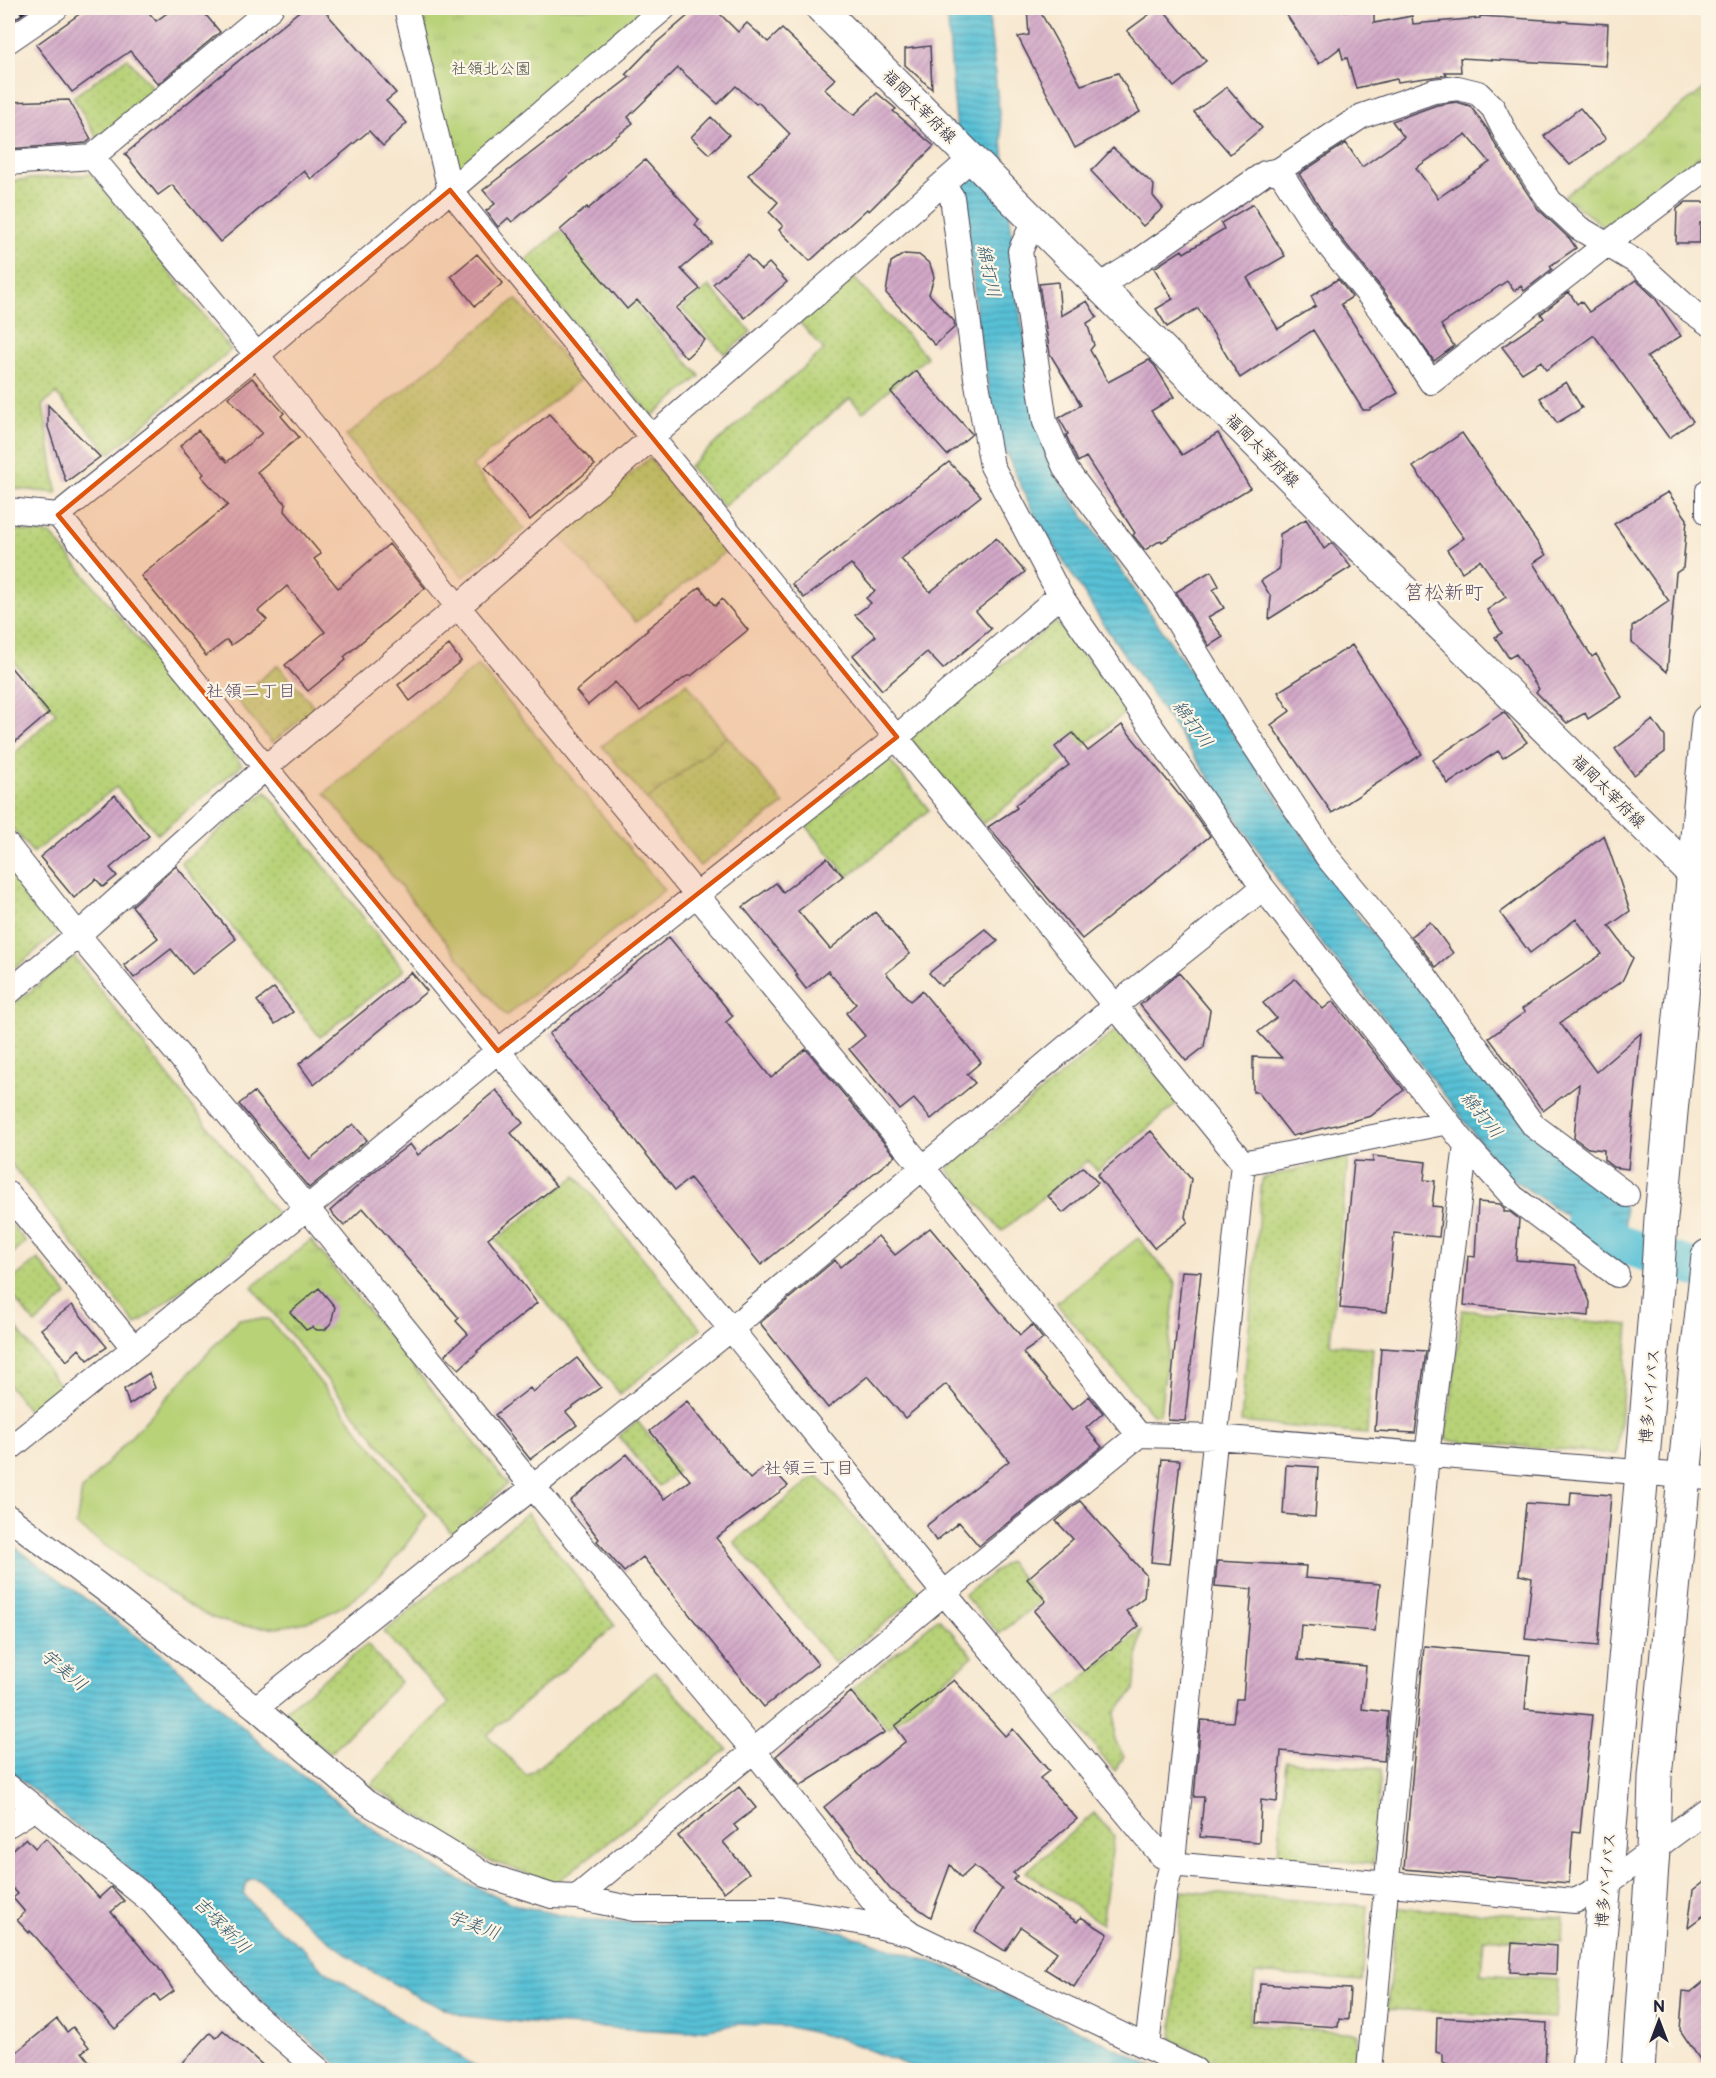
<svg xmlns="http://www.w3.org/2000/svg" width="1716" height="2078" viewBox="0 0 1716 2078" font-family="'Balsamiq Sans','Klee One',sans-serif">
<defs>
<pattern id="grass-dots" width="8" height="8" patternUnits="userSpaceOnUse" patternTransform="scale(1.5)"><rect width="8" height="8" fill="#b8d278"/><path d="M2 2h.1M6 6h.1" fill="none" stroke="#9eb469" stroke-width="1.8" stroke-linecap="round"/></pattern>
<pattern id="park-tufts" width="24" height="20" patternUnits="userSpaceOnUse" patternTransform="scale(1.5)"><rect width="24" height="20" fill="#b8d278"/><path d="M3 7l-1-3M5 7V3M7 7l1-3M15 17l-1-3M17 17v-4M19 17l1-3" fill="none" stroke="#9eb469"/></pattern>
<pattern id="water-rules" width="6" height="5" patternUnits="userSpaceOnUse" patternTransform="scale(1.5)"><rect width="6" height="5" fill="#59c1d6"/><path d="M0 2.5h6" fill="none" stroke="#499caf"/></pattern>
<pattern id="building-hatch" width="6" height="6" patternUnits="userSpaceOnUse" patternTransform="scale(1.5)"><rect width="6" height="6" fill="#d2a8c7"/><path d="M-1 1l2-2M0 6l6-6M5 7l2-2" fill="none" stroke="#b490ac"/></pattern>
</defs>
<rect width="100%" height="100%" fill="#fcf5e5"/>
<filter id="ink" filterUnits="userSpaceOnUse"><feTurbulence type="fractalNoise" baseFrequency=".0167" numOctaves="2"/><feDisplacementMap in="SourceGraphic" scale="12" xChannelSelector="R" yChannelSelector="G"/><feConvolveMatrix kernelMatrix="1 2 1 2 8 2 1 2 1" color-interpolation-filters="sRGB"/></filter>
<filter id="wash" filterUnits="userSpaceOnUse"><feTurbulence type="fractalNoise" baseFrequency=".008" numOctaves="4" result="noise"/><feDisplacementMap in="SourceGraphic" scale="24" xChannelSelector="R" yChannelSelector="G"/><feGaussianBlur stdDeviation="1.35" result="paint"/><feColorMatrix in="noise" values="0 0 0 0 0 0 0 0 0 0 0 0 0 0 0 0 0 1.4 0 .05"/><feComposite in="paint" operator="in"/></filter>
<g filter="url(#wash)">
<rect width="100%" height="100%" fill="#f7e7cf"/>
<path fill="#d2bdc8" d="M8 8H40L8 30Z"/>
<path fill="url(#grass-dots)" stroke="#6d7a5a" stroke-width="1.5" d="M127 58 157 93 99 141 73 97Z
M92 174 231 350 110 453 56 394 43 404 57 493 8 488V181Z
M588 208 659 287 636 307 700 376 652 416 522 263Z
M854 278 927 357 863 412 850 398 723 507 689 466 824 350 800 323Z
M709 286 751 332 725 354 682 309Z
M516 299 581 379 472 466 524 529 463 577 346 436Z
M649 458 726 551 636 622 560 536Z
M8 529 51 534 242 765 158 834 116 787 33 853 8 823V760L56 713 8 655Z
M1056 622 1129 710 983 824 910 738Z
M278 665 315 708 272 743 236 699Z
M727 736 784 804 700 866 647 800Z
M888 758 929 810 848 877 805 824Z
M266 791 404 970 320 1037 181 863Z
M8 871 58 932 8 974Z
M74 957 278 1215 136 1325 8 1160V1009Z
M1116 1030 1180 1101 1097 1171 1088 1160 1002 1231 947 1169Z
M1348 1157 1330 1344 1373 1348 1367 1434 1241 1422 1262 1178Z
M576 1176 701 1329 620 1394 496 1240Z
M8 1221 26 1242 8 1257Z
M38 1259 67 1295 35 1324 8 1291V1283Z
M1462 1310 1629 1325 1617 1454 1446 1440Z
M8 1317 64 1391 33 1416 8 1384Z
M637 1421 678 1471 659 1486 619 1436Z
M817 1475 921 1594 835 1663 734 1542Z
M527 1513 615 1626 487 1735 527 1776 655 1672 727 1749 556 1883 487 1860 371 1785 449 1703 384 1632Z
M1008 1561 1041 1601 999 1634 964 1595Z
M939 1618 973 1656 888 1729 853 1688Z
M1141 1630 1134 1691 1115 1712V1741L1124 1756 1115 1771 1056 1700Z
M367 1644 400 1682 330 1754 282 1713Z
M1286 1761 1381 1769 1373 1864 1278 1855Z
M1094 1813 1114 1836 1102 1924 1026 1872Z
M1182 1891 1368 1906 1362 1981 1255 1973 1249 2025 1357 2033 1355 2070H1234L1172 2040Z
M1397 1908 1563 1917 1562 1942 1484 1938 1481 1974 1558 1979 1555 2018 1387 2009Z"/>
<path fill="url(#park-tufts)" stroke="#6d7a5a" stroke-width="1.5" d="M413 8H656L462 169H451Z
M1708 86V150L1604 227 1564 196Z
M687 683 727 736 647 800 602 746Z
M1138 1238 1176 1283 1160 1414H1152L1056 1303Z
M311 1240 508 1484 453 1535 252 1287Z"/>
<path fill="#b8d278" stroke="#6d7a5a" stroke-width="1.5" d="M478 665 664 890 506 1016 325 793Z
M239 1319H269L427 1515C388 1572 349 1622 275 1627 255 1628 236 1626 216 1619 194 1611 173 1594 154 1581 128 1562 102 1543 76 1525L82 1490Z"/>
<path fill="url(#water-rules)" stroke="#3e7288" stroke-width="1.5" d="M947 8H988L1021 320 1057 477 1361 920 1446 1020 1538 1138 1624 1200 1628 1258 1504 1173 1400 1037 1313 933 1224 799 1104 625 1034 514 995 429 977 320 953 91Z
M8 1542 164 1656 268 1750 380 1834 455 1878 519 1906 579 1919 664 1924 765 1918 807 1921 950 1968 1161 2070H920L841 2039 790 2027 739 2024 687 2032 530 2023 464 2016 422 1999 364 1967 300 1918 261 1881 253 1878 247 1882 243 1894 269 1922 303 1948 322 1969 481 2070H344L261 2000 158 1894 8 1769Z"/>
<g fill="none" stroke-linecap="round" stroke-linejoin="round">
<path stroke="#59c1d6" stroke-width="38" d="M1585 1218 1620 1244 1708 1272"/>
</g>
<g id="blocks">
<path fill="url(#building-hatch)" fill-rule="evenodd" d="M88 8H145L156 21 174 8H200L220 32 158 84 130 51 72 92 36 45Z
M303 8H322L396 93 386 101 407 123 383 146 369 131 311 179 304 171 220 242 172 185 158 195 125 154Z
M697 8H714L738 32 747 23 768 42 782 29 835 79 824 89 854 115 877 93 896 109 893 111 934 146 869 211 867 209 810 261 779 230 783 226 769 212 778 202 748 175 778 148 790 134 758 102 756 104 736 86 718 104 678 68 628 117 633 123 512 222 508 218 498 227 486 211 495 204 483 190 630 77 626 74 655 44Z
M1027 8H1038L1081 85 1118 73 1140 112 1075 148 1018 37 1029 35Z
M1158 8H1162L1206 61 1174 87 1127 31Z
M1282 8 1374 12V23L1412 16 1413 24 1480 18V16L1608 24 1606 66 1460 58 1461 72H1445L1447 75 1398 82 1397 79 1356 88 1347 58 1343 59 1340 48 1319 64Z
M930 46 932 89 905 65V49Z
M1227 87 1262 128 1230 154 1194 112Z
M69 100 91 139 86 143 8 149V102Z
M1457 102 1470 106 1488 130 1496 146 1538 209 1570 239 1576 248 1550 266 1552 269 1524 291 1521 286 1514 291 1507 281 1441 325 1454 346 1434 361 1383 290 1333 228 1299 174 1346 143 1362 167 1404 137 1392 121 1437 105ZM1466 134 1490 162 1438 198 1416 168Z
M1580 108 1606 139 1570 165 1544 136Z
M711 117 729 135 709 154 691 137Z
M1113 148 1154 185 1153 196 1163 208 1143 226 1091 171Z
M645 160 699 220 695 225 712 243 681 269 700 289 676 308 705 340 686 358 637 300 627 309 560 230 587 207 588 209Z
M1686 202H1708V223H1700V243H1676L1677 209Z
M1253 204 1285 256 1247 278 1278 329 1316 306 1311 296 1338 279 1352 297 1341 304 1398 393 1369 410H1363L1313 330 1240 378 1198 308 1167 327 1156 309 1173 299 1154 268 1182 250 1184 253 1224 229 1221 223Z
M477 254 503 283 475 306 451 276Z
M904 254 919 255 930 264 934 277 929 294 954 321 955 327 935 345 886 293 891 262Z
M747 255 761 270 769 263 787 282 745 318 713 284Z
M1636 280 1655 298 1681 336 1647 357 1693 421 1669 438 1594 335 1546 370 1541 361 1522 373 1502 347 1544 318 1541 314 1569 292 1577 304 1581 301 1589 312Z
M1058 282 1061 316 1087 301 1097 317 1087 323 1094 345 1090 350 1108 382 1149 360 1155 366 1174 397 1151 411 1182 455 1218 433 1250 488 1162 542 1161 540 1145 550 1133 535 1135 533 1086 457 1078 462 1066 435 1068 434 1059 418 1081 405 1050 354 1039 284Z
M916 371 972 434 947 455 891 392Z
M252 378 284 413 281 416 299 437 257 472 286 504 285 511 321 554 314 559 338 588 389 544 425 588 344 657 346 660 308 691 285 665 325 632 287 586 258 611 267 620 231 645 227 640 206 656 141 576 228 505 201 476 204 474 180 446 198 430 222 458 223 457 227 462 262 433 228 397Z
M1566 382 1582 408 1557 423 1540 398Z
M48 405 100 457 66 482 48 427Z
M549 414 595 465 530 520 485 467Z
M1462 433 1546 555 1533 563 1592 657 1596 654 1622 697 1588 719 1585 713 1567 723 1536 692 1539 689 1516 654 1509 658 1495 637 1502 633 1487 610 1506 597 1480 560 1462 572 1447 550 1464 538 1413 467Z
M949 462 981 496 901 559 930 592 996 538 1025 572 976 611 991 629 943 669 927 652 882 690 853 655 876 636 855 615 871 603 866 598 875 591 851 564 804 598 792 584Z
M1668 492 1687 519 1683 568 1676 573 1667 672 1632 642V627L1669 601 1614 524Z
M1306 519 1324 549 1332 543 1351 567 1269 619 1271 597 1261 581 1279 569 1280 534Z
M1211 571 1219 586 1213 590 1224 608 1208 617 1223 637 1209 646 1176 592Z
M700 587 715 606 722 599 748 630 691 676H687L640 711 615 682 588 705 576 691 648 630 647 629Z
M449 645 461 661 410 701 398 685Z
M1352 645 1422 754 1332 813 1271 725 1290 711 1278 692Z
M8 664 49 713 8 748Z
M1504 712 1527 742 1503 758 1498 751 1448 784 1433 760Z
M1653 720 1665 737V752L1634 775 1615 749Z
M1122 725 1189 807 1210 836 1082 939 988 827 1017 808 1015 805 1069 765 1055 747 1073 733 1088 751Z
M115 795 149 836 110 868 117 876 103 887 96 879 74 898 40 857Z
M1604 835 1630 911 1609 926 1633 958 1622 981 1560 1023 1596 1072 1641 1033 1628 1169 1613 1167 1604 1160V1150L1588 1148 1574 1138 1579 1084 1543 1111 1489 1038 1525 1012 1522 1009 1602 954 1576 919 1530 953 1500 913Z
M827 858 843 876 798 911 830 949 875 912 910 954 886 973 910 1001 922 991 981 1062 967 1074 975 1083 931 1119 914 1099 900 1110 849 1049 865 1036 846 1013 856 1004 828 971 806 989 796 976 798 975 743 907 776 883 783 892Z
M176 866 236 939 192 974 171 949 134 978 124 965 158 938 132 906Z
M1430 922 1453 953 1436 967 1411 936Z
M985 929 998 941 941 986 929 973Z
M669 937 733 1016 726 1022 771 1078 806 1049 895 1156 761 1265 690 1178 675 1190 549 1034Z
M411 972 427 991 314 1085 299 1064Z
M1179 973 1210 1010 1204 1047 1186 1061 1140 1005Z
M1295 979 1323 1009 1333 1001 1404 1090 1371 1116 1292 1136 1258 1092H1253V1057L1282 1058 1258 1032 1276 1018 1263 1003Z
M274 988 293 1012 275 1024 257 1001Z
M496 1090 523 1123 511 1133 556 1186 488 1238 537 1303 477 1351 478 1352 459 1369 445 1355 468 1334 456 1321 459 1318 363 1208 344 1226 330 1211 371 1174 410 1144 418 1155Z
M254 1092 310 1159 353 1124 367 1140 309 1188 239 1104Z
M1151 1131 1191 1179 1185 1217 1188 1222 1154 1248 1097 1175Z
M1373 1156 1426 1162 1424 1180 1435 1181 1432 1206 1442 1207 1439 1237 1394 1233 1387 1312 1340 1308 1354 1161 1373 1162Z
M1083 1167 1098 1183 1063 1213 1048 1196Z
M1478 1202 1500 1204 1504 1208V1212H1510L1519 1219 1516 1260 1575 1265 1590 1302 1589 1316 1464 1305 1468 1256 1475 1257Z
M930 1228 1020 1335 1032 1325 1043 1339 1023 1353 1072 1410 1089 1396 1103 1413 1086 1428 1102 1447 979 1546 959 1522 936 1541 926 1526 1009 1461 946 1384 905 1418 868 1376 828 1408 760 1323 835 1260 840 1267 878 1236 895 1255Z
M1182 1271 1201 1272 1185 1421 1168 1420Z
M319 1288 335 1307 331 1323 325 1330H317L312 1327 306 1330 290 1312Z
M72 1305 107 1347 88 1360 79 1349 67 1361 41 1329Z
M1381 1348 1426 1351 1415 1433 1375 1431Z
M577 1358 601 1387 566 1412 577 1425 530 1459 495 1415 530 1388 533 1392Z
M149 1373 155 1388 129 1405 124 1389Z
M687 1401 750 1479 768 1464 788 1486 716 1538 818 1664 764 1707 643 1557 624 1572 597 1541 599 1539 570 1501 627 1454 664 1499 690 1480 650 1431Z
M1162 1459 1180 1460 1169 1564 1151 1562Z
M1286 1465 1318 1467 1315 1517 1283 1514Z
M1571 1492 1611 1495 1598 1646 1525 1639 1532 1578 1519 1575 1526 1503 1570 1506Z
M1080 1501 1146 1575 1144 1597 1126 1611 1139 1626 1084 1671 1034 1611 1046 1601 1027 1579 1073 1539 1056 1521Z
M1217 1561 1306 1566 1305 1578 1380 1584 1375 1631 1301 1625 1298 1660 1366 1666 1362 1709 1388 1712 1384 1761 1281 1751 1277 1802 1261 1800 1259 1842 1200 1837 1204 1797H1194L1201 1720 1233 1722 1236 1699H1243L1252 1589 1215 1586Z
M1424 1646 1530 1655 1525 1709 1592 1715 1580 1832 1573 1831 1569 1883 1404 1869Z
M954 1680 1005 1736 1013 1729 1049 1771 1040 1778 1077 1819 1013 1873 1017 1876 1013 1880 1077 1922 1081 1917 1108 1934 1074 1987 1045 1969 1057 1952 1021 1927 1005 1951 975 1931 1002 1889 974 1866 961 1878 950 1865 931 1917 890 1889 824 1807 906 1741 895 1726Z
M851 1692 885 1732 800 1786 776 1756Z
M739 1787 756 1808 734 1825 738 1830 723 1842 749 1873 724 1892 678 1836Z
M26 1838 35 1848 46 1838 99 1898 111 1887 114 1890 124 1901 111 1912 158 1967 174 1991 160 2001 155 1994 115 2029 34 1935 30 1931 29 1933 17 1920 25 1912 13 1898 18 1894 8 1882V1854Z
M1708 1878V1912L1688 1927 1693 1890Z
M1512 1943 1557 1946 1556 1974 1510 1972Z
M1708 1978V2070H1707L1680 2030 1683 1991 1691 1992Z
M1260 1984 1350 1989 1348 2020 1339 2019 1338 2027 1257 2022Z
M1437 2017 1547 2023 1545 2070H1448V2064L1443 2063V2054L1436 2052Z
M57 2019 67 2032 73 2027 89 2047 82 2052 96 2070H8V2059Z
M223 2030 268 2070H176L210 2033 216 2038Z"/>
</g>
</g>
<g filter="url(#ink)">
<use href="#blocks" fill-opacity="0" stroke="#424051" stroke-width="1.5"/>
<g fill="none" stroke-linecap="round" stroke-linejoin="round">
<defs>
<path id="minor" d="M406 8 450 190 1243 1163 1173 1861 1165 1890 1147 2047
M8 41 56 8
M92 157 257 355 458 607 923 1168 1139 1435 1216 1437 1708 1478
M8 163 92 157 271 8
M1279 170 1321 236 1372 299 1408 347 1431 382 1607 244 1708 167
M943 184 952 197 976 378 992 466 1060 595 1263 888 1466 1145 1513 1197 1617 1275
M1034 221 1020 251 1045 422 1066 470 1162 596 1237 719 1328 858 1422 972 1534 1126 1627 1195
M1099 286 1136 263 1265 173 1279 170 1362 116 1434 91 1458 88 1478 93 1493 108 1508 138 1550 201 1579 228 1638 263 1691 311 1708 323
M1708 491V513
M8 510 58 515 498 1051 731 1329 944 1593 1162 1856 1181 1865 1575 1901 1605 1885 1708 1809
M58 515 257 355 664 8
M8 846 78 935 307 1208 533 1487 753 1750 880 1910 912 1934
M8 993 78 935 266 767 458 607 972 158
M1243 1163 1448 1122
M8 1194 133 1347
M8 1450 307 1208 498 1051 897 737 1060 595
M8 1517 117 1599 256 1708 366 1802 486 1875 552 1896 577 1897 634 1909H779L864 1923 912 1934 1195 2070
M256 1708 731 1329 1115 1006 1263 888
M8 1786 153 1903 246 2007 319 2070
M8 1825 34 1809
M577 1897 944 1593 1139 1435
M1369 2070 1427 1455 1466 1145"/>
<path id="major" d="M821 8 1338 525 1706 887"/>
<path id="highway" d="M1588 2070 1642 1472 1657 1286 1661 1218 1708 721
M1638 2070 1653 1850 1655 1777 1684 1476 1708 1256"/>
</defs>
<use href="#minor" stroke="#424051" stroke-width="26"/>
<use href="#major" stroke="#424051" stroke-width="32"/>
<use href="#highway" stroke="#424051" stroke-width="35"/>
<use href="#minor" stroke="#fff" stroke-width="24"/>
<use href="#major" stroke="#fff" stroke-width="30"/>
<use href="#highway" stroke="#fff" stroke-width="33"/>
<defs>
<path id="rail" d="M8 20 26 8"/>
</defs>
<use href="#rail" stroke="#22223b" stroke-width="7"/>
<use href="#rail" stroke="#fcf5e5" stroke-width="4.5" stroke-dasharray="14" stroke-linecap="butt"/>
</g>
</g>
<path fill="#de560e" fill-opacity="0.2" stroke="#de560e" stroke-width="4.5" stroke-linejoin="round" d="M450 190 897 737 498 1051 58 515Z"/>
<g text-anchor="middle" stroke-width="4.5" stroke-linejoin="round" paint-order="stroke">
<g font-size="16" fill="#4f574d" stroke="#fcf5e5">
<text x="491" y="74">社領北公園</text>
</g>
<g font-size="16" fill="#22223b" stroke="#fcf5e5">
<text transform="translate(920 106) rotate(45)" y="6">福岡太宰府線</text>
<text transform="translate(1263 450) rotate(45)" y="6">福岡太宰府線</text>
<text transform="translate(1609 791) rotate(45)" y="6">福岡太宰府線</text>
<text transform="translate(1649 1396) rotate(-85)" y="6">博多バイパス</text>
<text transform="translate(1605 1880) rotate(-85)" y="6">博多バイパス</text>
</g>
<g font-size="18" font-style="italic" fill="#355a71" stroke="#fcf5e5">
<text transform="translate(989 271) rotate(78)" y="6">綿打川</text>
<text transform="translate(1193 724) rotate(54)" y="6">綿打川</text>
<text transform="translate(1482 1115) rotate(51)" y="6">綿打川</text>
<text transform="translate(64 1670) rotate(40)" y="6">宇美川</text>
<text transform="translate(222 1925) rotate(45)" y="6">吉塚新川</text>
<text transform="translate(474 1925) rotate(20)" y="6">宇美川</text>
</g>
<g font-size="18" fill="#60516c" stroke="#fcf5e5">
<text x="251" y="697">社領二丁目</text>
<text x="809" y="1474">社領三丁目</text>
</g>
<g font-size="20" fill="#60516c" stroke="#fcf5e5">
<text x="1444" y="599">筥松新町</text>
</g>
</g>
<rect width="1716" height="2078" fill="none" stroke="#fcf5e5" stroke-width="30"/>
<g transform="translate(1659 2021)" stroke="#fcf5e5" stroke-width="4.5" paint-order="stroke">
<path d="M0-4.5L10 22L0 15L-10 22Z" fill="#22223b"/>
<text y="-9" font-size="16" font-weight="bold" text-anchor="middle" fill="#22223b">N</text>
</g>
</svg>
